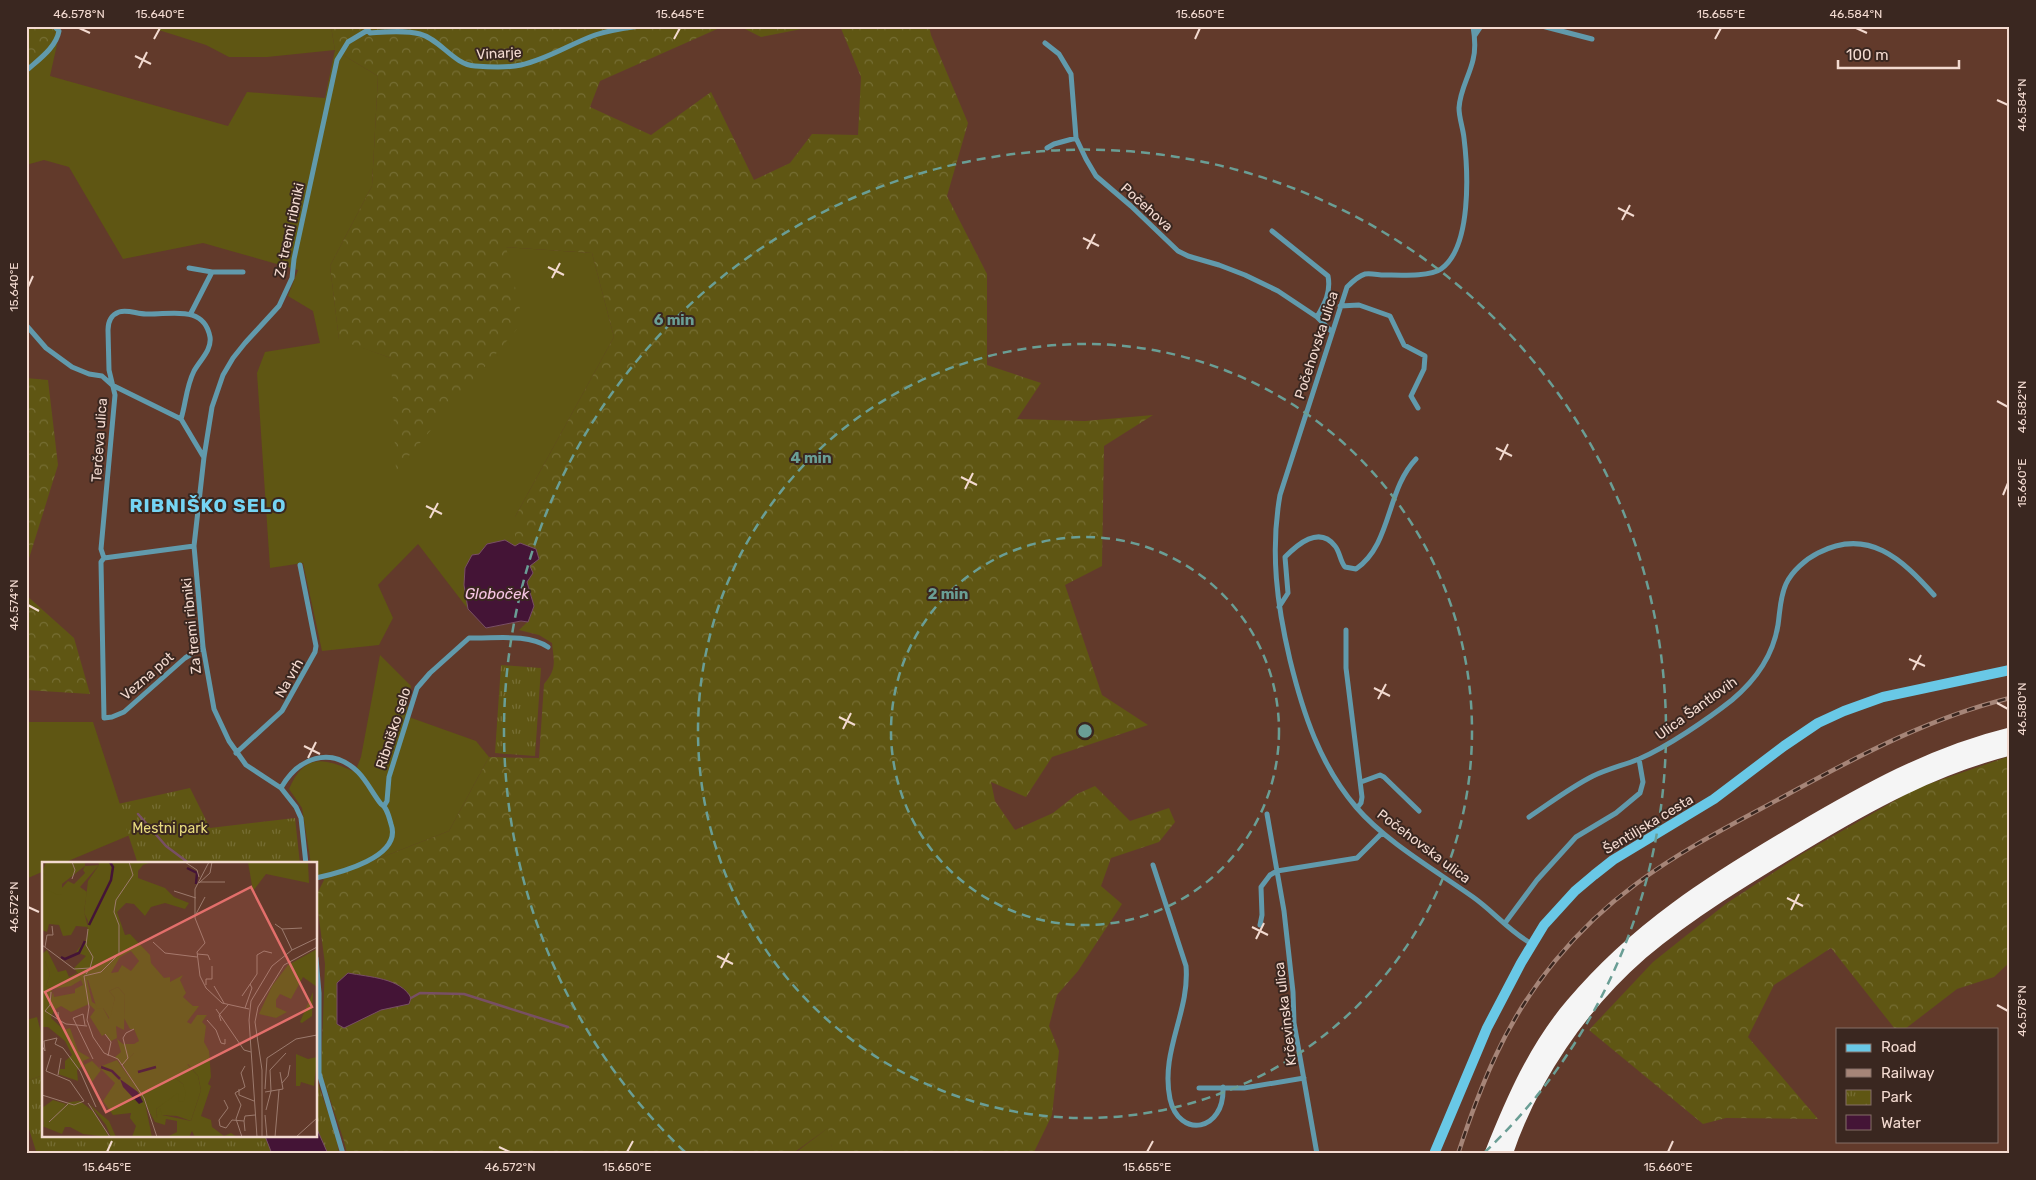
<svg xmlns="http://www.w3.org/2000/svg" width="2036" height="1180" viewBox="0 0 2036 1180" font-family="Rubik,sans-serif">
<defs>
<pattern id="forest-crowns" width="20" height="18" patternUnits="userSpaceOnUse" patternTransform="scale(1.25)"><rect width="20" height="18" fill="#5f5613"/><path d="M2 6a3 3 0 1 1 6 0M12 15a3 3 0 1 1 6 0" fill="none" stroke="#766e34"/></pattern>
<pattern id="park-tufts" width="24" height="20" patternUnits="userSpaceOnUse" patternTransform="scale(1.25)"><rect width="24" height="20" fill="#5f5613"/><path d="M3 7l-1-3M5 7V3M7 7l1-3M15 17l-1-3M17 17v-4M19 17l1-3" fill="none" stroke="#766e34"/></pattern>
</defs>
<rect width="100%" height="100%" fill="#623a2b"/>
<path fill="#5f5613" d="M146 26H331L335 50 378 76 372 186 330 266 339 339 391 358 505 247 592 253 614 337 515 517V547L487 544 479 554 464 585 468 609 418 544 378 585 393 618 379 645 322 651 303 563 270 568 257 373 265 352 320 343 313 311 288 296 298 270 203 243 123 259 69 167 44 160 26 165V68L58 28 60 31 50 76 228 126 247 92 325 98 335 50 267 57H229L206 45Z
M380 655 411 686 406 716 476 741 489 757 449 831 324 880 316 873V864H311L302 808 289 789C305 752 324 758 355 772L361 757Z
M26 722H93L130 835 61 864H44V871L26 879Z
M37 1017 44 1044V1075L26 1081V1020Z
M829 1127 833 1154H792L795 1153Z"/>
<path fill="url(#forest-crowns)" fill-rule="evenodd" d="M26 26H59L36 58 26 68Z
M331 26H724L600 81 590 107 651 135 711 92 754 180 790 163 812 134 858 135 861 77 840 26H929L931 35 968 123 947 196 987 274V365L1041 383 1017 419 1085 421 1153 415 1104 446 1102 566 1065 585 1102 695 1148 725 1052 757 1026 797 991 782 995 801 1015 830 1053 813 1077 794 1095 786 1130 821 1169 808 1175 822 1159 842 1111 858 1101 886 1122 904 1078 971 1057 995 1049 1026 1059 1051 1052 1115 1033 1154H833L828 1128 792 1154H347L344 1141 321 1072 325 964 316 896 324 880 449 831 489 757 539 758 544 684C557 669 554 662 552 643L539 635 519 630C538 614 534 604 527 582L533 573 515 547V517L614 337 592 253 506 247 523 322 396 471 391 358 339 340 330 266 372 186 378 76 335 50ZM337 983 409 1004 381 1010 345 1027 337 1024Z
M739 26H817L761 37Z
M26 378 48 380 58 465 26 568Z
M26 595 74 638 90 694 26 690Z
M2010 756V962L1994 977 1957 989 1905 1029H1895L1831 948 1774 985 1748 1037 1818 1119 1726 1118 1703 1124 1589 1030 1653 962 1727 903 1800 855 1917 788Z"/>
<path fill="url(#park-tufts)" d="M501 665 541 668 535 756 495 753Z
M190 788 210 828 295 818 300 864H138L118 804Z
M44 1075V1136H316V1078L336 1135 339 1154H37L26 1120V1081Z"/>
<path fill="#441436" stroke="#784f64" d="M505 540 515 546 520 543 536 549 539 559 530 566 533 573 527 582 534 606 528 622 521 621 486 628 468 609 464 585 465 568 472 555 479 554 487 544Z
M348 973C369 977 401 978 411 998L409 1004 381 1010 344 1028 337 1024V983Z
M316 1127 328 1154H272L265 1136H316Z"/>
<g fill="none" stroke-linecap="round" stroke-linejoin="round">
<path stroke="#784f64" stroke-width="2.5" d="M138 814 166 846 190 864
M411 998 420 993 464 994 568 1027"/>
<path stroke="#619aac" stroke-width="5" d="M1473 26C1475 38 1476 49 1473 60 1469 77 1460 90 1459 108 1459 118 1463 128 1464 138 1468 171 1472 247 1441 269 1430 277 1398 275 1384 275 1379 275 1371 273 1365 274 1358 276 1352 282 1347 287L1280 495C1270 552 1277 605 1290 660 1303 713 1320 765 1356 807 1386 842 1435 870 1473 897 1493 911 1510 932 1532 944
M1542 26 1592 39
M368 30 370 33C386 32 404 30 420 34 440 39 454 65 475 66 489 67 508 68 521 65 548 59 570 44 595 35 610 30 625 28 640 26
M1475 35 1481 26
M1045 43 1059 54 1071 74 1076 138 1086 159 1096 176 1131 206 1178 251 1188 256 1219 265 1245 275 1278 291 1317 317 1332 332
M26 71C38 60 56 48 59 31L54 26
M1047 148 1054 144 1076 138
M1272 231 1328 276C1331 292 1325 303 1317 317
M189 268 212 272
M1340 306 1359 305 1390 316 1404 345 1425 356 1424 369 1411 396 1418 408
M191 313 212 272H243
M26 325 46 348 72 367 89 374 102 376 112 385 181 419 203 456
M181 419C186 403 186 387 194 371 200 360 212 350 210 337 204 304 170 315 146 314 137 314 127 309 119 312 111 315 108 322 108 330L109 370 115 395 101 549 104 558 101 562 104 718 112 717 124 712 185 658 203 647
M104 558 194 546
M1279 607 1288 593 1285 557C1297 545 1319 525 1335 546 1340 552 1340 561 1345 567L1356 569C1392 544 1386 490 1416 459
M1346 630V668L1362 797 1361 803 1357 808
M236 753 282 711 315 652 316 646 300 565
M1361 782 1380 775 1384 777 1419 811
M281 788C298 758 330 745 358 772 367 781 373 794 381 804 387 807 389 817 391 824 403 857 339 873 316 878
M384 806 387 801 389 777 417 688 430 673 469 638C494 639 527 633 548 647
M1267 814 1284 911 1293 992 1294 1023 1317 1154
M1529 817C1550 803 1571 787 1593 776 1608 769 1624 765 1639 759 1667 747 1708 719 1732 700 1756 680 1773 656 1778 625 1780 611 1780 597 1786 584 1792 571 1806 559 1818 553 1868 527 1902 559 1934 595
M306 864 301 818 296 807 281 788 246 765 229 741 214 709 203 647 194 546 204 457 212 407 223 375 233 358 245 343 279 306 292 278 294 259 337 60 348 42 368 30
M1153 865 1186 966C1190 1012 1160 1051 1170 1099 1179 1139 1225 1132 1223 1087
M1505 923 1537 880 1576 837 1616 813 1640 793 1643 782 1639 759
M1260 925 1262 915 1261 887 1270 875 1277 871 1357 858 1382 833
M316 958 319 993V1073L343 1154
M1199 1088H1244L1304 1078"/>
<path stroke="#69c8e6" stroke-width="10" d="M1434 1154 1487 1028 1521 963 1544 925 1575 891 1594 875 1613 860 1714 799 1784 746 1818 723 1844 711 1883 697 2010 670"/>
<path stroke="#f5f5f5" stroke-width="15" d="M1492 1154C1513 1101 1536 1048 1573 1005 1637 929 1712 882 1797 832 1865 792 1932 754 2010 735
M1505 1154C1531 1077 1580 1005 1641 952 1690 911 1746 877 1801 844 1867 804 1934 767 2010 748"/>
<defs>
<path id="rail" d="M1458 1154C1469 1120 1481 1087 1496 1055 1527 988 1576 928 1636 884 1684 848 1739 821 1792 792 1862 754 1932 717 2010 698"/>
</defs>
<use href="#rail" stroke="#a68578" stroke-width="4.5"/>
<use href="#rail" stroke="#3a2720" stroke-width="2.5" stroke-dasharray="8" stroke-linecap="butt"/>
</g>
<path fill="none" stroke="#f3dad0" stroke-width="2" d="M79 28 90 33M1856 28 1867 33M154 39 160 28M674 39 680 28M1195 39 1200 28M1715 39 1721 28M135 56 151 64M139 68 147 52M1997 100 2008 105M1618 208 1634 216M1622 220 1630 205M1083 238 1099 246M1087 249 1095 234M548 267 564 275M552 278 560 263M28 287 33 276M1997 401 2008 407M1496 448 1512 456M1500 460 1508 444M961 477 977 485M965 489 973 473M2003 495 2008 483M426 506 442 514M430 518 438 503M28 605 39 611M1909 659 1925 666M1913 670 1921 655M1374 688 1390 696M1378 699 1386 684M1997 703 2008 709M839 717 855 725M843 729 851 713M304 746 320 754M308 758 316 742M1787 898 1803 906M28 907 39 912M1791 910 1799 894M1252 927 1268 935M1256 939 1264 923M717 956 733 964M721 968 729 953M1997 1005 2008 1011M499 1147 510 1152M107 1152 112 1141M627 1152 633 1141M1147 1152 1153 1141M1668 1152 1673 1141"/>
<g fill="none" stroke="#6a9e95" stroke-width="2.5" stroke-dasharray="9 6">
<circle cx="1085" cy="731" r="194"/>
<circle cx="1085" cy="731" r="387"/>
<path d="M685 1152A581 581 0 1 1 1485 1152"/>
</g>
<g text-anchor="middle" stroke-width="4" stroke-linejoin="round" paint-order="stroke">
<g font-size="14" fill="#f3dad0" stroke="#3a2720">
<text transform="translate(499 53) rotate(-3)" y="5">Vinarje</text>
<text transform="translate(1147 207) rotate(42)" y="5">Počehova</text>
<text transform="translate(289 230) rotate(-78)" y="5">Za tremi ribniki</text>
<text transform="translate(1316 345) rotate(-72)" y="5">Počehovska ulica</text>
<text transform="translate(99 440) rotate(-86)" y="5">Terčeva ulica</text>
<text transform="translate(191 626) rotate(-96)" y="5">Za tremi ribniki</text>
<text transform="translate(147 676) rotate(-41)" y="5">Vezna pot</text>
<text transform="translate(289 678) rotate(-60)" y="5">Na vrh</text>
<text transform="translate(1696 708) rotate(-36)" y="5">Ulica Šantlovih</text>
<text transform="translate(393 728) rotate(-72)" y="5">Ribniško selo</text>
<text transform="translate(1648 824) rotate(-31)" y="5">Šentiljska cesta</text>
<text transform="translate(1424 846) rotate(37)" y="5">Počehovska ulica</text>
<text transform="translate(1285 1014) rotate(-97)" y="5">Krčevinska ulica</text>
</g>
<g font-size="14" fill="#e8db7e" stroke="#3a2720">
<text x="170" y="833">Mestni park</text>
</g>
<g font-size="15" font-style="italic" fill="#f9c7e6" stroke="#3a2720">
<text x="497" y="599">Globoček</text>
</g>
<g font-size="19" font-weight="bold" letter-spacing="1" fill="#75d5f4" stroke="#3a2720">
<text x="208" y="512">RIBNIŠKO SELO</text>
</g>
</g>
<g transform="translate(42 862)">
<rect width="275" height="275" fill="#623a2b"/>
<path d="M57 3 38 25 45 30 42 50 46 65 34 64 29 73 21 74 17 63 7 62 5 70 0 68V10L19 27 26 19 32 22 43 11 41 8 43 4ZM5 88 16 110 24 108 27 115 35 111 40 118H45L50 140 61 146 67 157 73 136 67 129 76 125 83 133 82 168 74 164 75 176 69 179 63 172 60 174 48 155 53 148 47 142 29 150 19 144 12 148 7 144 11 130 12 135 33 131V127L41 123 39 118 29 124 10 127 4 124 8 112 3 99H0V92ZM75 177 81 182H92V191L81 203 73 195 79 190ZM50 199 59 208 50 220 42 203ZM145 202 156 214 159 228 149 259 135 254 120 253 115 256 114 247 125 238 136 230 142 235 141 222 133 216Z" fill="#5f5613"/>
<path d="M4 0H43V4L20 22V32L15 33 4 27V14L0 10ZM56 0H110L101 3 96 9V16L123 26 132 35 147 41 143 47 123 41 109 45 103 54 92 42 84 41 75 50 83 73 88 72 108 93 109 101 122 116 128 115V120L141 113 138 118 144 131 141 135 151 144H157L145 160 149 162 155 153H165L160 160 164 164 162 180 167 189 169 215 166 222 169 224 159 254 169 258 170 265 182 274 189 271 195 275H153L150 269 147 275H125L135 270V259L124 257 123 263 113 260 81 203 92 191V182L97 179 92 167H88L82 156 83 133 76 125 67 129 73 136 68 157 61 146 55 147 46 118H40L32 106 44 94 34 90 45 76 46 59 42 51 46 19 57 3ZM89 89 97 99 89 109 80 103 76 110 69 111 78 95ZM146 202 156 214 159 228 149 259 120 253 118 246 115 256 114 247 136 231 137 240 142 239 144 231 141 222 133 216ZM206 0H266L267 21 224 12 211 29ZM275 87V125L261 115 249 137 238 132 234 138V145L245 150 234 156 217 152 230 124 246 103ZM0 99H3L8 112 4 124 10 127 7 144 12 148 9 156 22 168 28 166 36 189 48 196 41 199 42 203 35 208 36 219 16 212 18 207H23V199L30 193 23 179 6 165H0ZM271 130 270 154 260 161 258 160ZM254 192 266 197 275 195 272 224 259 220 258 224H254ZM38 239 52 250 67 275 41 272 28 265H23L20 272 0 264 27 240ZM47 242 67 259 74 275H69L64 263Z" fill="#5f5613" fill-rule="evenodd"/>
<path d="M75 198 102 236 110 275H90L94 264 88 256 89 251 71 253 61 239 73 221 57 205Z" fill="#5f5613"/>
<path d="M11 238 24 242 5 264 2 263 0 246Z" fill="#5f5613"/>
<path d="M78 217 96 230 101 240 97 242 81 225Z" fill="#441436"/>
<path fill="none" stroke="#441436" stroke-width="2.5" d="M145 6 155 11 154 22M47 63 69 18 71 5 68 0M19 95 23 97 37 91 43 79M59 205 70 209 78 217M96 210 114 205"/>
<path fill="none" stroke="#9c7a6d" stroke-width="1" d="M143 0 155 8 157 15M167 0 153 27V56L163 81 155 90 158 114 164 126 180 141 207 147M30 17 33 8 30 0M158 20H183M157 21 168 11 170 0M132 29 154 36M154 52 163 35M233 62 240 67 250 88M46 67 44 83 51 95 48 106M240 67 260 66M111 80 123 91 155 95M0 83 32 107 48 106 44 112M3 85 5 73H11L10 64M155 92 166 93 168 98M42 114 47 145 45 158 51 175 62 191 76 197 102 236 115 275M42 114 59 110 77 92V63L72 50 74 38 91 13 87 0M164 123V117H170V104M172 124 182 141M9 130 8 143 3 149 17 158M200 134 215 112V93L222 89 230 91M203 146 210 126 208 122M174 147 202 188 209 190M16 150 17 158 24 162 45 164M165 158 174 168 179 181 183 182V177M179 159 177 153 186 143M43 163 41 152 31 156 51 197M63 172 69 180 66 194M0 184 3 189 2 179 15 176 13 182 21 186 38 209 54 245M9 193 4 209 28 219 42 239M80 203 86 196 81 176 84 171 92 167M16 213 19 196M240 221 246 214 248 203M197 227V233L212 239M223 227 225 196 254 177 275 173M223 230 241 227 238 210M0 233 32 243 42 239M182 238 186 246 177 258 178 264 184 266 190 258 202 259 203 269M46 241 68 275M224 248 229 229 228 208 244 191M223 253 225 275M202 259 203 254 213 253M7 260 26 242M200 275 194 257 199 243 193 231 203 225 199 211 203 204M215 275 207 158 209 139 230 104 250 88 275 76M220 275V208L213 160 216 145 242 103 275 85M233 275 237 228M254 275 275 256"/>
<path fill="#e26f6b" fill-opacity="0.15" stroke="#e26f6b" stroke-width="2.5" d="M209 25 270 145 64 250 3 130Z"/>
<rect width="275" height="275" fill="none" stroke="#f3dad0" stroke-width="2.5"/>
</g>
<circle cx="1085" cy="731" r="8" fill="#6a9e95" stroke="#3a2720" stroke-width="2.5"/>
<g font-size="15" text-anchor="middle" font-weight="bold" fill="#6a9e95" stroke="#3a2720" stroke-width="4" stroke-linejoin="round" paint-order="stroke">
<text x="674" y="325">6 min</text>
<text x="811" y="463">4 min</text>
<text x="948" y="599">2 min</text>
</g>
<rect width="2036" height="1180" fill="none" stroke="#3a2720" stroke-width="55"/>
<rect x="1836" y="1028" width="162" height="115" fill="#3a2720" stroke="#846f66"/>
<rect x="1846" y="1044" width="25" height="8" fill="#69c8e6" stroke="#846f66"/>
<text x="1881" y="1052" font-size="15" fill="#f3dad0">Road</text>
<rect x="1846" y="1069" width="25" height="8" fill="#a68578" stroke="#846f66"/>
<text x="1881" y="1078" font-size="15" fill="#f3dad0">Railway</text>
<rect x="1846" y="1090" width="25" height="15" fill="url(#park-tufts)" stroke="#846f66"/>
<text x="1881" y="1102" font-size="15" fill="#f3dad0">Park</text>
<rect x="1846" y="1115" width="25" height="15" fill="#441436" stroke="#846f66"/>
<text x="1881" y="1128" font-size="15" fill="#f3dad0">Water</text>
<path d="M1838 60v8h121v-8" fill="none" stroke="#f3dad0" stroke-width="2.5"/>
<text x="1846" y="60" font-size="15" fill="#f3dad0" stroke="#3a2720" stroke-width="4" paint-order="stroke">100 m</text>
<rect x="28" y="28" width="1980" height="1124" fill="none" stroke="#f3dad0" stroke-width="2"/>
<g font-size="12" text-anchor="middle" fill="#f3dad0">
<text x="79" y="18">46.578°N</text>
<text x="160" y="18">15.640°E</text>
<text x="680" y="18">15.645°E</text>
<text x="1200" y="18">15.650°E</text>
<text x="1721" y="18">15.655°E</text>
<text x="1856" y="18">46.584°N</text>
<text transform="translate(2022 105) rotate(-90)" y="4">46.584°N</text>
<text transform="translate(14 287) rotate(-90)" y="4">15.640°E</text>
<text transform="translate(2022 407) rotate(-90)" y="4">46.582°N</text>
<text transform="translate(2022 483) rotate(-90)" y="4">15.660°E</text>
<text transform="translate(14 605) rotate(-90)" y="4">46.574°N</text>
<text transform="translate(2022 709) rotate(-90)" y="4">46.580°N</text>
<text transform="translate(14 907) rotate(-90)" y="4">46.572°N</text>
<text transform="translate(2022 1011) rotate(-90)" y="4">46.578°N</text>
<text x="107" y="1171">15.645°E</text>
<text x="510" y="1171">46.572°N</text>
<text x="627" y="1171">15.650°E</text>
<text x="1147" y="1171">15.655°E</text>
<text x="1668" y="1171">15.660°E</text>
</g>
</svg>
